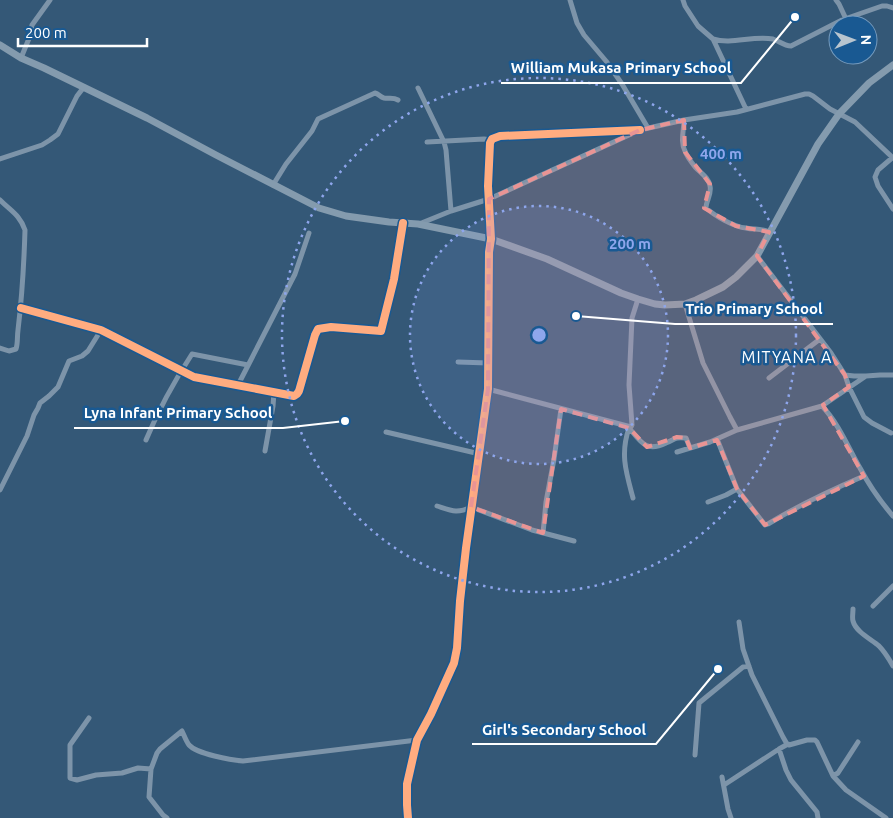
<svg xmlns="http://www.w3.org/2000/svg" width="893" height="818" viewBox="0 0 893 818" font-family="Ubuntu,sans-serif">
<rect width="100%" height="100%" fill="#345877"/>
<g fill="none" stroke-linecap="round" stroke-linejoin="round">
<path stroke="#7d94a9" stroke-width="5" d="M570 0 577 23 584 35 606 61 622 84 648 128
M683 0 685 6 698 26 713 39 746 109
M836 0 839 4 846 19
M713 39C732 45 753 35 773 39 779 41 784 46 791 46L842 20 859 14 882 6H887L893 8
M21 58 30 36 32 25 50 0
M418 88 444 142 446 150 451 211
M684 120C684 130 680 142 685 151 687 157 692 163 696 168 701 173 709 178 710 186 712 194 706 201 706 208 715 216 734 227 746 228 754 230 761 228 769 232
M427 142 484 139 491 140
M892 158 878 170 875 177 878 186 893 209
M0 159 42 145 50 140 58 134 77 96 84 87
M273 185 286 164 312 131 318 119 375 93C379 94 380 97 384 98 389 99 393 97 398 100
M489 199 488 186 490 143 491 140 495 137 637 130
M0 200C11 211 20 215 25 230 24 263 22 297 18 330 17 337 18 343 16 349L9 351 0 348
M419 224 451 211 489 199 640 130 684 120 737 112 805 94H809L813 96 830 109 855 122 893 158
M757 256 831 353 845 375 849 387 864 417 872 423 891 433
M685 304 703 363 730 417 737 430
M21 308 101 330 194 377 294 396 297 394 299 391 315 335 318 329 331 327 381 331 394 279 403 223
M458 362 488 363
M845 375 854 376H866
M769 378 820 339
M238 385 295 274 309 233
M488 389 631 427 632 425 629 385 632 318 638 299
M822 406C839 424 848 447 860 468 869 485 880 501 893 516
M386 432 480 454
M717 439 737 489 765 525 768 524C799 505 831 490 864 476
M146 440C158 411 175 380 192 354L248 365
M265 451 273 406 274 392
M677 452 710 442 737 430 822 406 866 376 880 375H893
M0 490 27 436 34 415 38 408 40 403 49 396 58 387 69 361 82 356 88 351 101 330
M633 498C626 472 620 454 629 428 641 442 646 453 666 443 676 439 674 437 686 438L690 448
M708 502 726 495 737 489
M437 506C452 511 457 514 471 507L532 530 574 541
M543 533 546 502 554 459 561 409
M873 606 893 586
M853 609C853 613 852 618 853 621 856 632 871 639 879 646 885 652 889 659 893 666
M739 622 743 649 752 675 783 737 787 744 789 745 807 740H815L817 742 833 776 846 790 886 818
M89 718 70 745V778L77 780 96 775 122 773 138 768 151 769
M779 749 786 770 791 780 817 812 818 818
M695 755 699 703 743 667 749 666
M833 776 838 773 858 742
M722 777 728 809 731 818
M724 785 779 749 788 744
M167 818 163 815 149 797 151 769 157 753 160 749 182 731C184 735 186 741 189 745 197 754 231 760 243 761L417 740"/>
<path stroke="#849bae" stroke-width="7" d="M0 45 21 58 44 68 147 118 216 155 319 208 346 216 389 222 418 224 491 239 547 259 621 293 638 299 655 304 665 305 685 304 696 300 723 287 736 277 757 256 818 144 839 114 869 83 893 65
M408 818 407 805V784L417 740 431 714 454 663 457 648 460 601 466 548 488 389 489 252 491 239 489 199"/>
<defs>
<path id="cycleway" d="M21 308 101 330 194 377 294 396 297 394 299 391 315 335 318 329 331 327 381 331 394 279 403 223
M408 818 407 805V784L417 740 431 714 454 663 457 648 460 601 466 548 488 389 489 252 491 239 488 186 490 143 492 139 500 136 640 130"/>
</defs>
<use href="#cycleway" stroke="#195992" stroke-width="11"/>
<use href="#cycleway" stroke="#ffac80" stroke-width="8"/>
</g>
<path fill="#ea9494" fill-opacity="0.2" stroke="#ea9494" stroke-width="4" stroke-dasharray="10 6" stroke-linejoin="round" d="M684 120 685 152 710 184 704 208 736 226 769 232 757 256 845 375 849 387 823 405 864 476 765 525 737 489 717 440 690 448 686 438 677 437 647 447 629 428 561 409 543 533 471 507 488 389 489 199 640 130Z"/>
<circle cx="539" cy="335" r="129" fill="#8ea6ec" fill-opacity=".12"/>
<g fill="none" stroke="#8ea6ec" stroke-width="2.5" stroke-dasharray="2.5 5">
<circle cx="539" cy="335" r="129"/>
<circle cx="539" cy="335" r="257"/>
</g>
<g text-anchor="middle" stroke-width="5" stroke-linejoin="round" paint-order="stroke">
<g font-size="16" letter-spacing="1" fill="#fff" stroke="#195992">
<text x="787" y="363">MITYANA A</text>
</g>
</g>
<circle cx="539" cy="335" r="8" fill="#8ea6ec" stroke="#195992" stroke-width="2.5"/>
<g font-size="15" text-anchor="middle" font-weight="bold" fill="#8ea6ec" stroke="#195992" stroke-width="5" stroke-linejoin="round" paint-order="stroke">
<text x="721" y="159">400 m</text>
<text x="630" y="249">200 m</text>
</g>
<path fill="none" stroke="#fff" stroke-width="2" d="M795 17L741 83H501M576 316L675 324H833M345 421L283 428H74M718 669L656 744H472"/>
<g fill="#fff" stroke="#195992" stroke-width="2">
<circle cx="795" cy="17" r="5"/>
<circle cx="576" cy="316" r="5"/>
<circle cx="345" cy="421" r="5"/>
<circle cx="718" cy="669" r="5"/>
</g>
<g font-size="15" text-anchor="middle" font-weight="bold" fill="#fff" stroke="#195992" stroke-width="5" stroke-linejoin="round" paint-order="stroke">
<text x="621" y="73">William Mukasa Primary School</text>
<text x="754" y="314">Trio Primary School</text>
<text x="178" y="418">Lyna Infant Primary School</text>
<text x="564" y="735">Girl's Secondary School</text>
</g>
<g transform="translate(853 40) rotate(89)"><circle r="24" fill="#195992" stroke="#759bbe"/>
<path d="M0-4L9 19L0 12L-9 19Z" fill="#b8c5cf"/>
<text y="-8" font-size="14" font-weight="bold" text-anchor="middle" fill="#ffffff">N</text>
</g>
<path d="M18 38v8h129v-8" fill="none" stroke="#ffffff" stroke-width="2.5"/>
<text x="25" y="38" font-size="15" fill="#ffffff" stroke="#195992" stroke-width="4" paint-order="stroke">200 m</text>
</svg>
